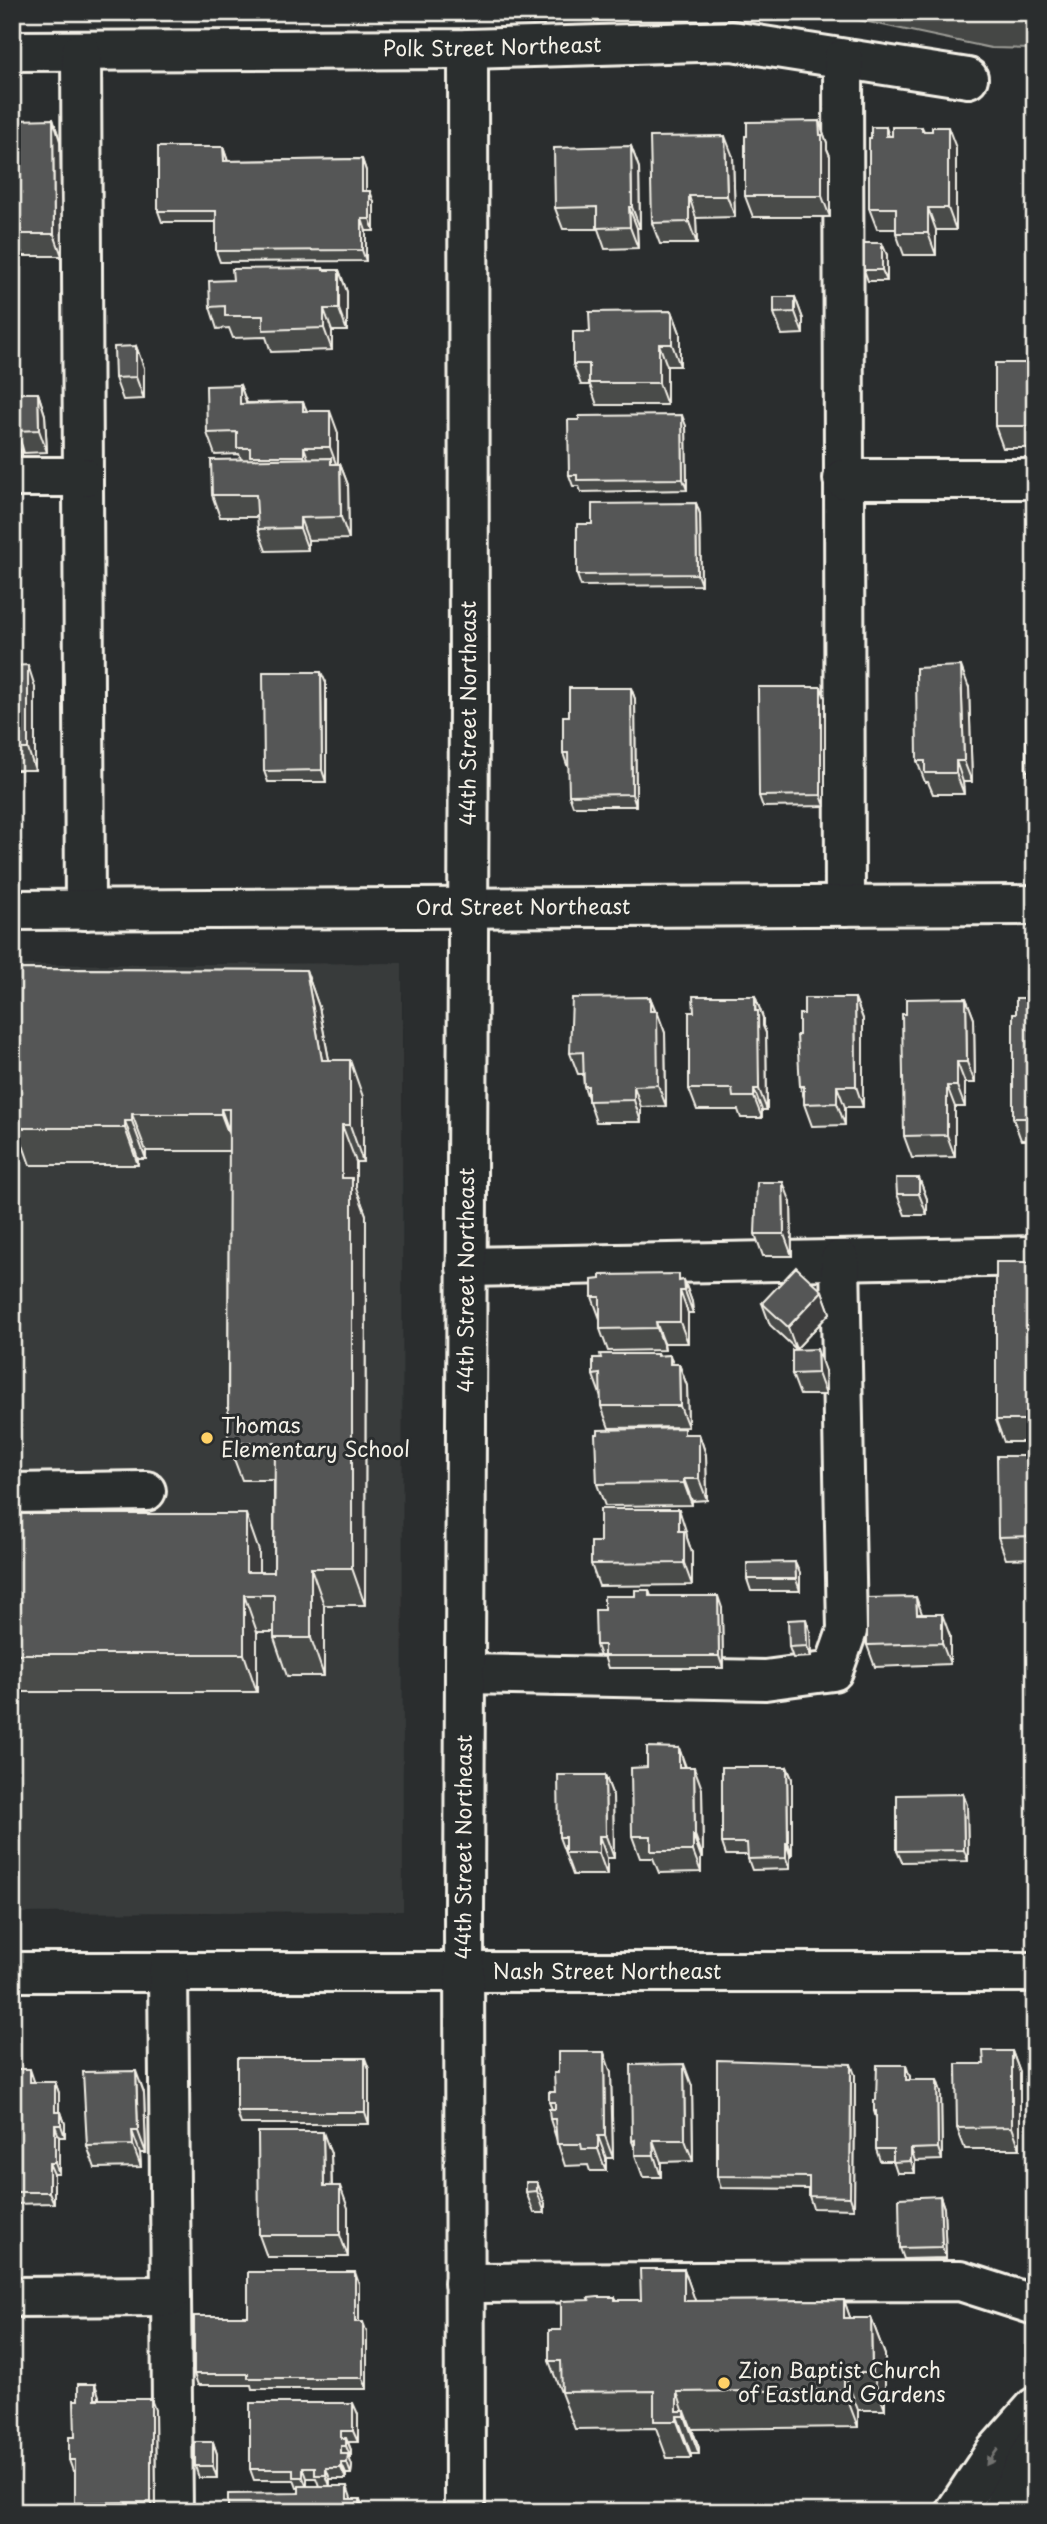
<svg xmlns="http://www.w3.org/2000/svg" width="1047" height="2524" viewBox="0 0 1047 2524" font-family="'Playpen Sans',sans-serif">
<rect width="100%" height="100%" fill="#2a2d2e"/>
<filter id="ink" filterUnits="userSpaceOnUse"><feTurbulence type="fractalNoise" baseFrequency=".0143" numOctaves="2"/><feDisplacementMap in="SourceGraphic" scale="14" xChannelSelector="R" yChannelSelector="G"/><feConvolveMatrix kernelMatrix="1 2 1 2 8 2 1 2 1" color-interpolation-filters="sRGB"/></filter>
<g filter="url(#ink)">
<path fill="#373a3a" d="M402 963 403 1911 12 1913V965Z"/>
<path fill="#444645" stroke="#9c9c96" stroke-width="2" d="M821 12H1035V49L991 48Z"/>
<g fill="none" stroke-linecap="round" stroke-linejoin="round">
<defs>
<g id="minor">
<path id="s1" d="M12 51 468 49 732 41 968 78"/>
<path d="M81 52 85 910"/>
<path d="M843 59 845 906"/>
<path d="M12 477H83"/>
<path d="M843 479H1035"/>
<path id="s2" d="M12 910 1035 905"/>
<path d="M466 1267 1035 1256"/>
<path d="M12 1493 146 1491"/>
<path d="M465 1674 765 1680 833 1671 847 1631 840 1260"/>
<path id="s3" d="M12 1972H1035"/>
<path d="M168 1972 173 2512"/>
<path d="M464 2283 960 2281 1035 2305"/>
<path d="M12 2297 169 2296"/>
<path id="s4" d="M465 2512 464 1910 469 696 468 49"/>
</g>
<path id="major" d="M955 2512 995 2452 1035 2407"/>
<path id="highway" d="M1001 2512 1035 2446"/>
</defs>
<use href="#minor" stroke="#f4f1e8" stroke-width="44"/>
<use href="#major" stroke="#f4f1e8" stroke-width="44"/>
<use href="#highway" stroke="#f4f1e8" stroke-width="44"/>
<use href="#minor" stroke="#2a2d2e" stroke-width="38"/>
<use href="#major" stroke="#2a2d2e" stroke-width="38"/>
<use href="#highway" stroke="#2a2d2e" stroke-width="38"/>
</g>
<path fill="#494b4a" stroke="#f4f1e8" stroke-width="2" fill-rule="evenodd" d="M53 119 60 141 62 256H23L17 240H12V122L17 134Z
M819 121 827 143V149L830 156V217H753L745 196Z
M886 127 889 136H892L922 127 924 131 956 148V230H936V255H904L896 233V229H877L869 208 871 138Z
M631 146 639 168 640 228H637L638 248 605 249 598 229H563L555 208Z
M223 147 228 161 362 159 366 171V191L374 202V231H366V261L220 262 216 251V222H162L158 211Z
M733 157 735 217 696 218 697 244H660L652 223Z
M887 255V281H868L864 270Z
M323 268 324 270H339L347 292V331H332V350L271 352 266 337 233 338 229 328 217 329 210 307 233 280Z
M795 297 803 319V334L782 335 774 313Z
M672 311 680 333V366H667V405H597L590 385H581L573 364 590 332Z
M136 346 144 368V399L123 400 115 378Z
M1035 363V448H1003L995 426Z
M240 385 247 403 303 402 307 411 338 433V464H340L348 485 349 539 308 540V550L266 551 258 529V517H220L212 495 241 459 239 454 215 455 207 433Z
M12 391 15 394 38 393 45 415 47 452 24 453 22 446V456H12Z
M686 426 687 490 581 492 579 486H573L569 475Z
M696 503 700 514 701 585 581 586 577 575 592 524Z
M12 666 35 687V770H12Z
M326 683V782H268L264 771Z
M631 688 635 699 636 806H573L569 795V765H567L563 753 569 716Z
M969 688 972 782H963L964 794H933L928 782H925L917 761Z
M825 698V806L763 807 759 796Z
M1035 712V793H1034L1026 771Z
M12 969 306 970 319 1007 329 1060 363 1097V1162H356V1188L366 1215 365 1605H324V1676H287L274 1638V1632H257V1692H12V1514L259 1551V1572H274V1480H242L228 1443 229 1151H146V1159H138V1165H30L17 1128V1120H12Z
M755 996 763 1018V1026L766 1033 767 1110H762V1118H741L738 1110H697L689 1089 694 1012Z
M650 997 665 1033 666 1106 641 1107V1122H596L584 1086 583 1074H578L570 1053Z
M855 998 863 1019V1107H845V1125L812 1126 804 1104V1098L800 1086 799 1035 804 1014Z
M966 998 974 1019 975 1083H965V1107H955V1157L912 1158 904 1136 906 1014Z
M1035 998V1140H1021L1013 1118 1016 1014Z
M919 1178 927 1199V1215H905L897 1194Z
M791 1203 792 1256H763L755 1234Z
M1035 1262V1442H1004L996 1420Z
M684 1280 692 1302 693 1313H688V1343H664L665 1350 608 1351 600 1329V1319L592 1297Z
M822 1291 830 1313 796 1349 770 1325 762 1303Z
M657 1354 658 1356 670 1355 673 1364H679L687 1386 688 1427 609 1428 601 1406V1397L593 1375 601 1358Z
M825 1371 826 1395H800L792 1374Z
M598 1434H699L706 1455 707 1500 692 1501V1505L605 1506 597 1484Z
M1035 1456V1558L1006 1559 998 1537Z
M686 1531 687 1538 692 1553V1585L599 1586 591 1564 600 1542Z
M795 1562 800 1573V1591H751L747 1579Z
M649 1590 651 1596 722 1608 723 1668H608L604 1656H600L596 1645 604 1610Z
M810 1631 811 1657 793 1658 789 1647Z
M950 1636V1664L875 1667 867 1645Z
M679 1748 686 1767 702 1789 703 1857H701V1872L659 1873 653 1858H640L632 1836 647 1767Z
M787 1767 792 1779V1855H790V1869L752 1870 748 1859V1855H726L722 1843Z
M605 1775 613 1796 614 1858H607V1875H573L559 1837Z
M963 1794 967 1805 968 1861 902 1862 897 1851Z
M1012 2051 1020 2073V2149H965L957 2128 984 2064Z
M12 2069 34 2081V2082H55L59 2093V2112H61L65 2124V2137H59V2174H54V2203L12 2204Z
M369 2069V2124H241L237 2112Z
M611 2073 613 2158H606V2171H590L588 2165 565 2166 550 2119 552 2109 549 2102 555 2092Z
M855 2075 854 2209 813 2208 809 2196V2189L721 2188 717 2176Z
M910 2077V2080H937L941 2092 942 2160 915 2161V2173H897L893 2161H880L876 2149V2118L874 2111 876 2100Z
M692 2086 693 2161 661 2162V2177H643L635 2155V2149L632 2141Z
M144 2093 146 2153H140L141 2167 95 2168 87 2146Z
M331 2154 332 2186 348 2208V2257H267L259 2235Z
M537 2182 545 2204V2213H534L526 2192Z
M940 2196 944 2208 946 2258 904 2259 900 2248Z
M684 2269 695 2301 844 2300 850 2318H871L885 2355V2410H858V2427L692 2429 699 2448V2454H691V2458H667L656 2428 575 2429 549 2361 561 2330 589 2300 615 2297 617 2300H641Z
M359 2284V2322L367 2333V2389H252L251 2385H198L194 2374 248 2316Z
M95 2384 99 2399 155 2410 156 2512H78L75 2503V2471H73L69 2460 75 2437 78 2400Z
M358 2414V2442H348L351 2450V2458H349L352 2466 351 2474H346V2479H330V2486L351 2498V2499L364 2510V2512H228L299 2493V2488H297L294 2480H254L250 2469ZM307 2478H316L319 2486H307Z
M213 2442 217 2454V2478H199L195 2466Z"/>
<path fill="#3c3d3c" stroke="#f4f1e8" stroke-width="2" d="M53 119 60 141 62 256 54 234Z
M819 121 827 143V149L830 156V217L822 196Z
M948 127 956 148V230L948 208Z
M725 136 733 157 735 217 727 196Z
M631 146 639 168 640 228 632 207Z
M223 147 227 159 228 172 224 161Z
M362 159 366 171V202L362 191Z
M370 191 374 202V231L370 219Z
M689 196 696 218 697 244 689 222Z
M629 207 637 228 638 248 630 227Z
M928 208 936 230V255L928 233Z
M362 219 366 231V261L362 250Z
M882 243 887 255V281L882 270Z
M339 270 347 292V331L339 309Z
M795 297 803 319V334L795 312Z
M324 309 332 331V350L324 328Z
M672 311 680 333V366L672 344Z
M659 344 667 366V405L659 383Z
M136 346 144 368V399L136 377Z
M240 385 248 407 240 404Z
M14 391 22 413 16 431 22 446V456L14 434Z
M38 393 45 415 47 452 39 430Z
M330 411 338 433V469L330 447Z
M682 415 686 426 687 490 683 479Z
M304 447 312 469V478L304 456Z
M340 464 348 485 349 539 341 517Z
M696 503 700 514 701 585 697 574Z
M300 518 308 540V550L300 528Z
M28 665 35 687V770L28 749Z
M961 666 969 688 972 782 964 761Z
M321 672 326 683V782L322 770Z
M821 687 825 698V806L821 795Z
M631 688 635 699 636 806 632 794Z
M956 761 963 782 964 794 956 773Z
M306 970 319 1007 336 1097 322 1060Z
M755 996 763 1018V1026L766 1033 767 1110 759 1089Z
M650 997 657 1017V1011L665 1033 666 1106 658 1085 650 1011Z
M855 998 863 1019V1107L856 1086Z
M966 998 974 1019 975 1083 967 1062Z
M350 1060 363 1097V1162L350 1125Z
M957 1062 965 1083V1107L957 1086Z
M634 1086 641 1107V1122L634 1100Z
M837 1086 845 1107V1125L837 1103Z
M947 1086 955 1107V1157L947 1135Z
M754 1089 762 1110V1118L754 1097Z
M221 1109 235 1147V1151L221 1114Z
M132 1114 146 1151V1159L132 1121Z
M125 1121 138 1159V1165L125 1128Z
M342 1125 356 1162V1188L366 1215 365 1605 352 1568 342 1178Z
M919 1178 927 1199V1215L919 1194Z
M783 1182 791 1203 792 1256 784 1234Z
M684 1280 692 1302 693 1313 685 1291Z
M680 1291 688 1313V1343L680 1322Z
M822 1291 830 1313 796 1349 788 1327Z
M656 1322 664 1343 665 1350 657 1328Z
M817 1349 825 1371 826 1395 818 1373Z
M679 1364 687 1386 688 1427 680 1406Z
M699 1434 706 1455 707 1500 699 1479Z
M684 1479 692 1501V1505L684 1483Z
M679 1509 686 1531 687 1538 692 1553V1585L684 1563 679 1531Z
M246 1514 259 1551V1595L246 1572Z
M795 1562 800 1573V1591L796 1579Z
M311 1568 324 1605V1676L311 1638Z
M244 1595 257 1632V1692L244 1654Z
M718 1596 722 1608 723 1668 719 1656Z
M916 1597 924 1619 917 1614Z
M942 1614 950 1636V1664L942 1643Z
M806 1619 810 1631 811 1657 807 1646Z
M679 1748 686 1770 679 1767Z
M694 1767 702 1789 703 1857 695 1835Z
M787 1767 792 1779V1855L788 1843Z
M605 1775 613 1796 614 1858 606 1836Z
M963 1794 967 1805 968 1861 964 1850Z
M693 1835 701 1857V1872L693 1851Z
M599 1836 607 1858V1875L599 1853Z
M786 1843 790 1855V1869L786 1858Z
M1012 2051 1020 2073V2149L1012 2127Z
M604 2052 611 2073 613 2158 605 2136Z
M365 2058 369 2069V2124L365 2112Z
M684 2064 692 2086 693 2161 685 2140Z
M851 2064 855 2075 854 2209 850 2197Z
M906 2065 910 2077V2092L906 2080Z
M30 2069 34 2081V2093L30 2082Z
M136 2071 144 2093 146 2153 138 2131Z
M937 2080 941 2092 942 2160 938 2148Z
M55 2082 59 2093V2124L55 2112Z
M61 2112 65 2124V2137L61 2125Z
M55 2125 59 2137V2174L55 2163Z
M132 2131 140 2153 141 2167 133 2145Z
M323 2132 331 2154 332 2208 324 2186Z
M598 2136 606 2158V2171L598 2149Z
M653 2140 661 2162V2177L654 2155Z
M911 2149 915 2161V2173L911 2161Z
M49 2163 54 2174V2203L49 2192Z
M537 2182 545 2204V2213L537 2191Z
M340 2186 348 2208V2257L340 2235Z
M940 2196 944 2208 946 2258 942 2247Z
M684 2269 697 2306 684 2301Z
M355 2272 359 2284V2333L355 2322Z
M844 2300 857 2337 844 2318Z
M871 2318 885 2355V2410L872 2373Z
M363 2322 367 2333V2389L363 2378Z
M844 2373 858 2410V2427L844 2390Z
M95 2384 99 2396V2410L95 2399Z
M677 2392 685 2416V2411L699 2448V2454L685 2416 677 2411Z
M151 2399 155 2410 156 2512 151 2502Z
M353 2403 358 2414V2442L353 2431Z
M677 2416 691 2454V2458L677 2421Z
M346 2438 351 2450V2458L346 2446Z
M213 2442 217 2454V2478L213 2466Z
M348 2454 352 2466 351 2474 347 2463Z
M341 2463 346 2474V2479L341 2468Z
M303 2467 307 2478V2488L303 2477Z
M326 2468 330 2479V2486L326 2475Z
M347 2486 351 2498V2510L347 2499Z
M360 2499 364 2510V2512H360Z"/>
<path fill="#555756" stroke="#f4f1e8" stroke-width="2" d="M53 119 54 234H15L14 218H12V122L14 135H17V120Z
M819 121 820 135H822V196H745V136H747V122Z
M871 127H886V136H892V127H922V131H932V127H948V208H928V233H896V208H869V138H871Z
M725 136 727 196H689V222L652 223 650 137Z
M631 146 632 207H629L630 227 597 228V207L555 208 554 148Z
M158 147H223L224 161 362 159V191H370V219H362V250L216 251V211H158Z
M864 243H882V270H864Z
M323 268V270H339V309H324V328L263 330V316H225V306L210 307 209 281 233 280 232 269Z
M774 297H795V312L774 313Z
M672 311V344H659V383H589V364H573V332H590L589 312Z
M136 346V377L115 378 114 347Z
M995 363H1035V426H995Z
M240 385V404L303 402V411H330V447H304V456H250V448H237V432L207 433 206 386Z
M12 391H14V434H12Z
M15 393H38L39 430 16 431Z
M682 415 683 479 577 480V475H569L568 420H579V416Z
M331 458V464H340L341 517 300 518V528L258 529 256 495H212L211 460Z
M696 503 697 574 577 575V524H592V504Z
M28 665V749H12V666Z
M961 666 964 761H956V773H925V761H917L916 668Z
M263 672H321L322 770 264 771Z
M758 687H821V795L759 796Z
M569 688H631L632 794 569 795 568 753H563V716H569Z
M1026 712H1035V771H1026Z
M12 969 306 970 322 1060H350V1125H342V1178H352V1568H311V1638H274V1595H244V1654H12V1514H246V1572H274L275 1443H228L229 1109H221V1114H132V1121H125V1128H17V1090H12Z
M693 996H755V1011H758L759 1089H754V1097H733L732 1089H689V1012H694Z
M650 997V1011H657L658 1085 634 1086V1100L588 1101V1086H584L583 1052 570 1053 572 998Z
M804 998H855L856 1086H837V1103L804 1104V1086H800L797 1035H799V1014H804Z
M966 998 967 1062H957V1086H947V1135L904 1136 902 1014H906V999Z
M1016 998H1035V1118H1013V1014H1016Z
M896 1178H919V1194H897Z
M757 1182H783L784 1234H755Z
M996 1262H1035V1420H996Z
M796 1267 822 1291 788 1327 762 1303Z
M679 1274V1281L684 1280 685 1291H680V1322H656L657 1328 600 1329V1297H592V1280L600 1279V1275Z
M817 1349 818 1373 792 1374V1350Z
M600 1354H657V1356L670 1355V1364H679L680 1406H601L600 1374 593 1375V1358H601Z
M684 1428V1434H699V1479H684V1483L597 1484 595 1434H598V1430Z
M997 1456H1035V1536L998 1537Z
M600 1509H679V1531H684V1563L591 1564V1542H600Z
M795 1562 796 1579H747V1563Z
M635 1590H649V1596H718L719 1656H604V1645H596L595 1610H604V1596H635Z
M916 1597 917 1614H942V1643L867 1645V1598Z
M806 1619 807 1646 789 1647 788 1620Z
M647 1747 679 1748V1767H694L695 1835H693V1851H651V1836H632L631 1768 647 1767Z
M722 1767H787L788 1843H786V1858L748 1859 747 1843H722Z
M558 1775H605L606 1836H599V1853H565V1837H559Z
M963 1794 964 1850 897 1851V1795Z
M983 2051H1012V2127L957 2128 956 2064H984Z
M558 2052H604L605 2136H598V2149H582L581 2144H557L555 2119H550L549 2109H555V2102H549V2092H555L554 2073H558Z
M237 2058H365V2112H237Z
M717 2060 851 2064 850 2197 809 2196V2177L717 2176Z
M684 2064 685 2140H653L654 2155H635V2140L632 2141 631 2065Z
M877 2065H906V2080H937L938 2148 911 2149V2161L893 2162V2149H876V2111H874V2100H876Z
M12 2069H30V2082H55V2112H61V2125H55V2163H49V2192H12Z
M136 2071 138 2131H132L133 2145 87 2146 83 2072Z
M258 2132H323L324 2186H340V2235H259Z
M526 2182H537V2191L526 2192Z
M940 2196 942 2247 900 2248 899 2198Z
M640 2269H684V2301L844 2300V2318H871L872 2373H844V2390L677 2392V2411H685V2416H677V2421H654V2391L562 2392 561 2361H549V2330H561V2301L589 2300 588 2298 598 2297H615V2300H641Z
M248 2272H355V2322H363V2378H248V2374H194V2316H248Z
M78 2384H95V2399H151V2502L75 2503V2460H69V2437H75L74 2400H78Z
M250 2403H353V2431H341V2438H346V2446H341V2454H348L347 2463H341V2468H326V2475H315V2467H303V2477H293V2469H250Z
M195 2442H213V2466H195Z
M299 2486H347V2499H360V2512H228V2494L299 2493Z"/>
<defs><path id="oneway-solid" d="M-6-.8H1V-3.2L6.5 0L1 3.2V.8H-6Z" transform="scale(1.75)"/></defs>
<use fill="#71726f" href="#oneway-solid" transform="translate(992 2457) rotate(126)"/>
</g>
<g fill="#ffd166" stroke="#2a2d2e" stroke-width="2.5">
<circle cx="207" cy="1438" r="7"/>
<circle cx="724" cy="2383" r="7"/>
</g>
<g text-anchor="middle" stroke-width="6" stroke-linejoin="round" paint-order="stroke">
<g font-size="21" fill="#f4f1e8" stroke="#2a2d2e">
<text dy="7" stroke="none"><textPath href="#s1" startOffset="480">Polk Street Northeast</textPath></text>
<text dy="7" stroke="none"><textPath href="#s4" startOffset="1799">44th Street Northeast</textPath></text>
<text dy="7" stroke="none"><textPath href="#s2" startOffset="511">Ord Street Northeast</textPath></text>
<text dy="7" stroke="none"><textPath href="#s4" startOffset="1232">44th Street Northeast</textPath></text>
<text dy="7" stroke="none"><textPath href="#s4" startOffset="665">44th Street Northeast</textPath></text>
<text dy="7" stroke="none"><textPath href="#s3" startOffset="595">Nash Street Northeast</textPath></text>
</g>
<g font-size="21" fill="#f4f1e8" stroke="#2a2d2e" text-anchor="start">
<text x="221" y="1433">Thomas<tspan x="221" dy="24">Elementary School</tspan></text>
<text x="738" y="2378">Zion Baptist Church<tspan x="738" dy="24">of Eastland Gardens</tspan></text>
</g>
</g>
<rect width="1047" height="2524" fill="none" stroke="#2a2d2e" stroke-width="42"/>
<rect x="21" y="21" width="1005" height="2482" fill="none" stroke="#f4f1e8" stroke-width="2.5" filter="url(#ink)"/>
</svg>
